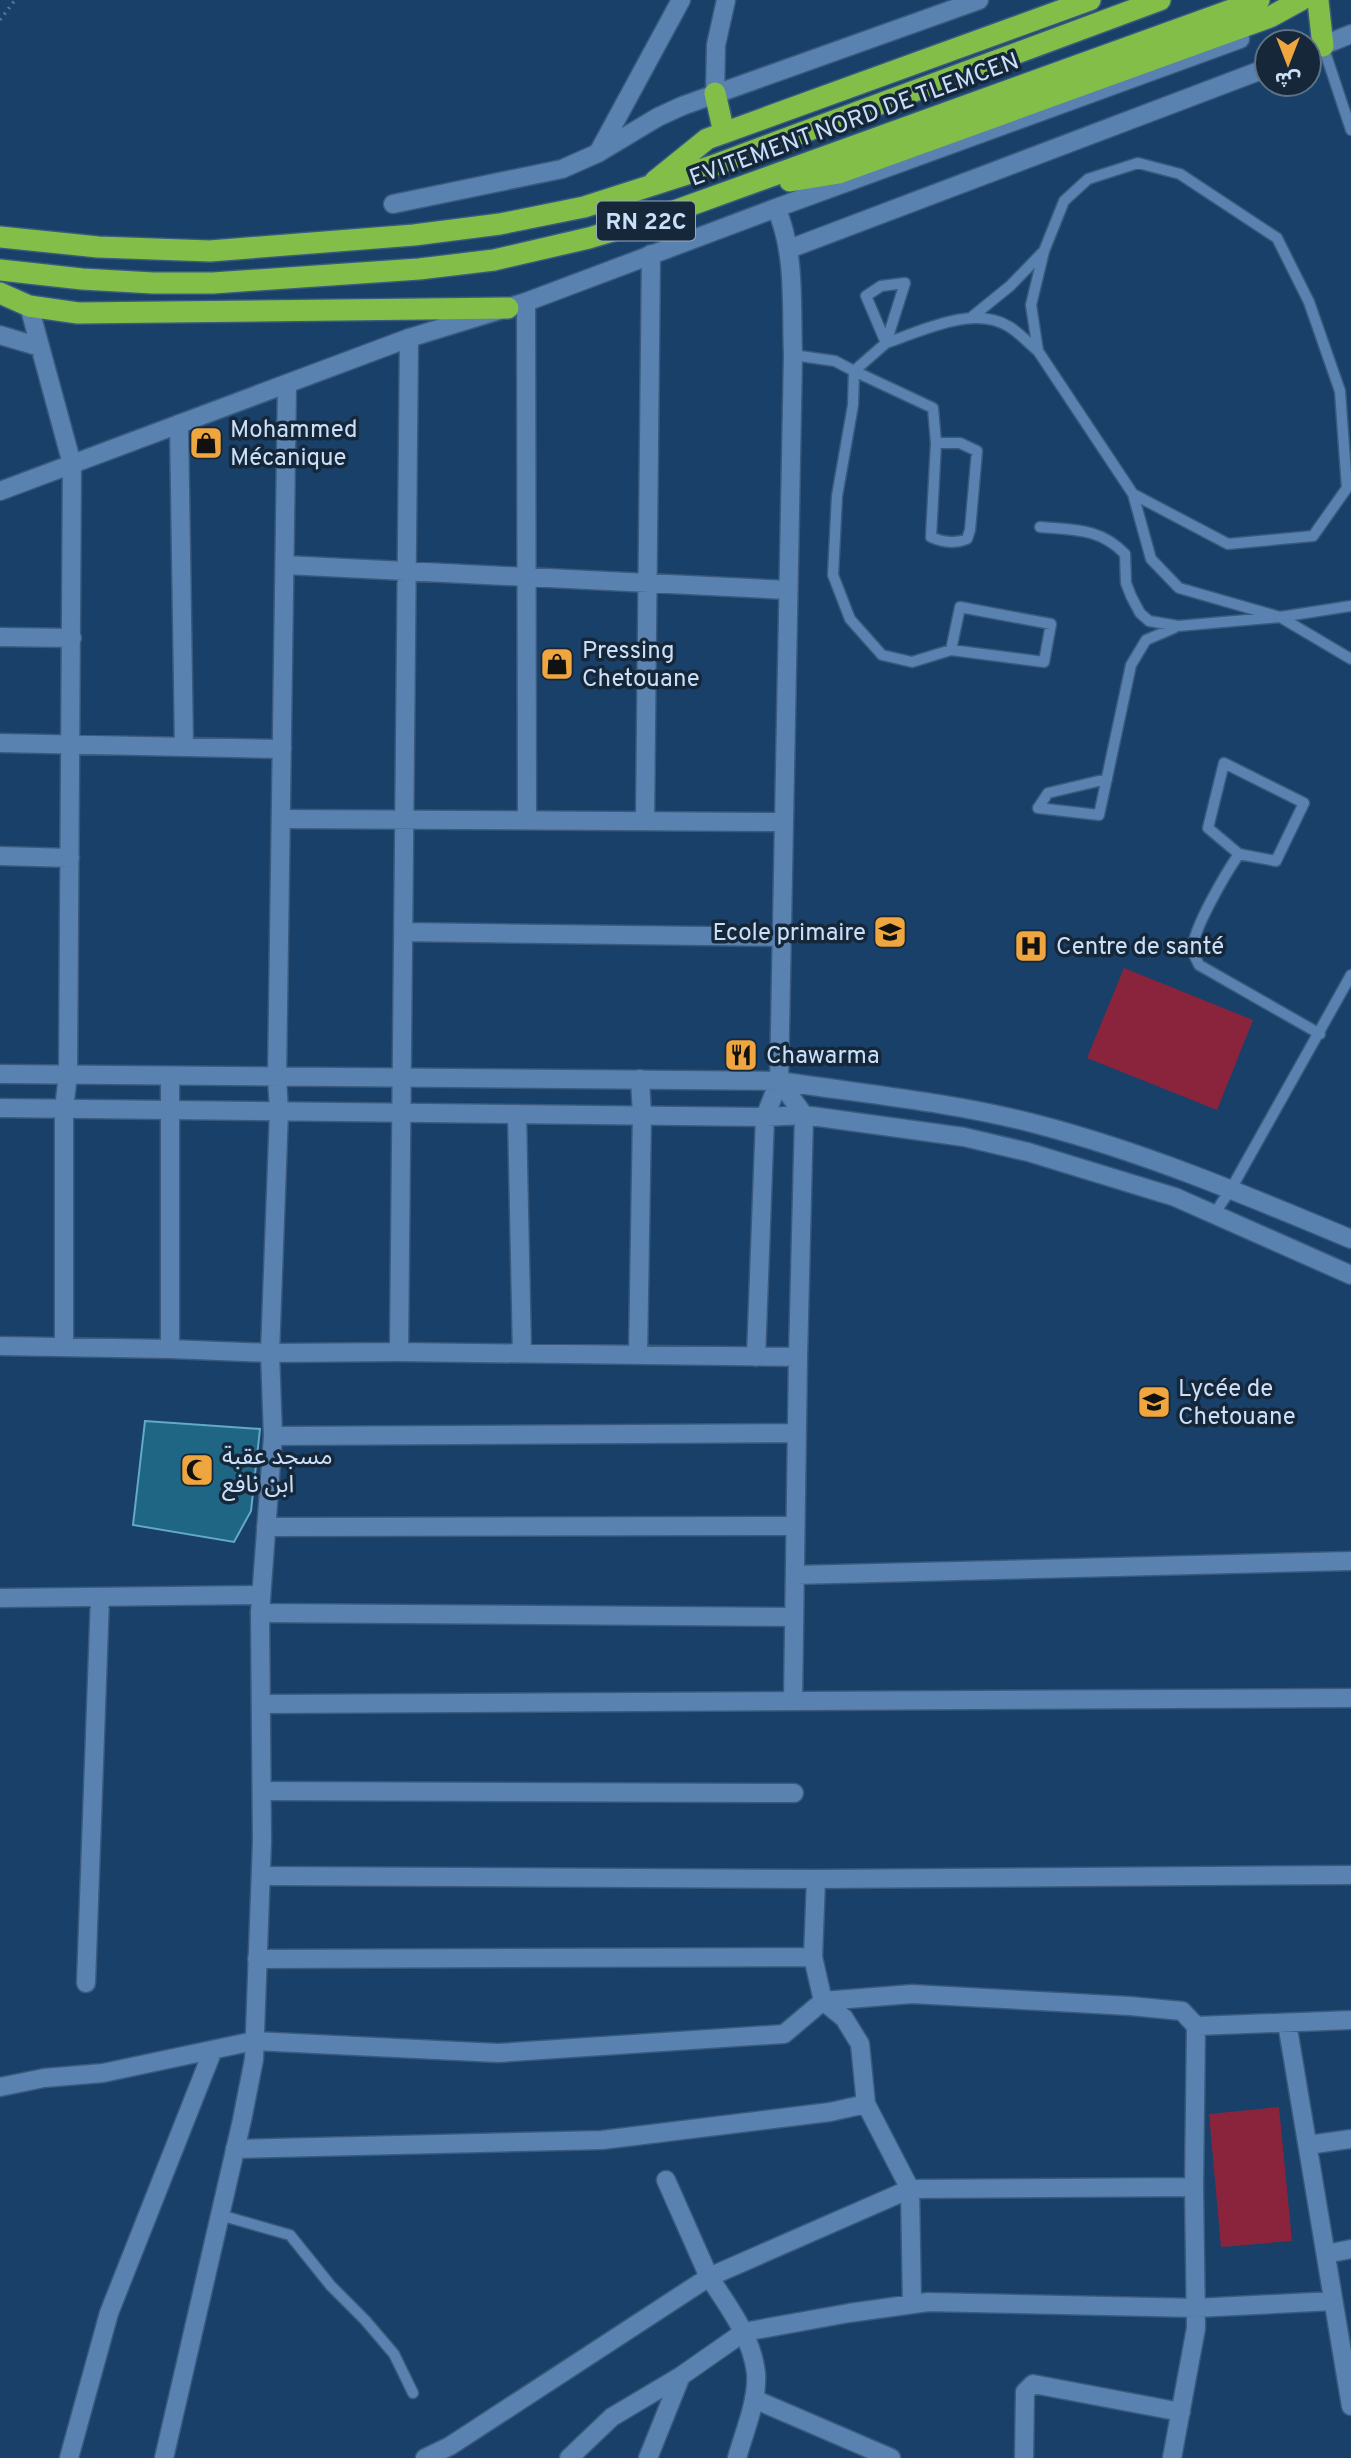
<svg xmlns="http://www.w3.org/2000/svg" width="1351" height="2458" viewBox="0 0 1351 2458" font-family="Overpass,'Noto Sans Arabic',sans-serif">
<rect width="100%" height="100%" fill="#184069"/>
<path fill="#8a243c" d="M1124 968 1253 1020 1217 1110 1087 1058Z
M1279 2107 1292 2241 1221 2247 1209 2114Z"/>
<path fill="#1f6584" stroke="#65a8c9" stroke-width="2" d="M145 1421 260 1429 251 1511 234 1542 133 1525Z"/>
<g fill="none" stroke-linecap="round" stroke-linejoin="round">
<defs>
<path id="lane" d="M1323 46 1351 130
M973 316 1010 286 1042 253
M793 355 835 361 854 371 886 343 866 296 881 286 905 283 886 343C922 331 972 305 1008 326 1019 332 1028 343 1038 351
M936 443H960L977 451 970 530 967 539C955 544 942 542 931 537L936 443 933 408 854 371 853 405 837 496 833 575 850 619 882 655 912 662 951 650 1044 662 1051 624 960 607 951 650
M1133 494 1228 544 1313 536 1347 488 1340 391 1309 302 1277 238 1180 174 1138 163 1088 179 1064 201 1044 251 1031 305 1038 351 1133 494 1151 559 1179 588 1280 617 1351 606
M1040 527C1074 530 1100 528 1125 554L1126 583 1131 596 1140 613 1149 621 1178 626 1280 617 1351 659
M1107 779 1048 793 1038 808 1099 815 1131 665 1146 640 1174 628
M1239 854 1276 861 1304 803 1224 763 1208 828 1239 854C1228 870 1191 931 1193 950 1193 955 1197 960 1199 965L1320 1034
M1214 1214 1231 1189 1351 975
M220 2215 290 2235 331 2286 365 2320 394 2354 413 2393"/>
<path id="street" d="M715 93 716 45 726 0
M598 153 681 0
M526 302 527 820
M29 306 72 464 68 1075 64 1108V1347
M0 335 40 347
M179 424 184 747
M285 565 787 590
M0 637 72 638
M0 743 282 749
M281 819 782 822
M645 821 651 254
M0 856 70 858
M403 932 780 937
M170 1076V1349
M779 1081C864 1094 952 1102 1036 1124 1144 1152 1248 1196 1351 1239
M779 1081 804 1115 798 1357
M517 1114 522 1353
M0 1346 170 1349 270 1353 399 1352 798 1357 793 1701
M399 1352 409 338
M638 1355 642 1115 640 1079
M756 1357 765 1117 804 1115 964 1137 1028 1152 1175 1197 1351 1275
M273 1436 797 1433
M266 1527 795 1526
M795 1575 1351 1561
M0 1598 261 1595
M260 1613 794 1617
M261 1704 1351 1698
M262 1791 794 1793
M261 1876 816 1879
M257 1959 813 1957
M86 1983 100 1597
M1287 2023 1351 2406
M1196 2026 1351 2020
M0 2087 44 2078 103 2073 254 2041 498 2053 784 2034 823 2001 912 1994 1130 2006 1182 2011 1196 2026 1194 2187 1196 2328 1172 2458
M1308 2145 1351 2139
M235 2149 602 2140 830 2112 866 2104
M666 2180 709 2277
M1326 2254 1351 2249
M912 2304 910 2189 866 2104 860 2044 844 2018 823 2001 813 1957 816 1879 1351 1875
M754 2399 891 2458
M69 2458 109 2313 213 2050
M425 2458 450 2446 709 2277 910 2189 1194 2187
M569 2458 612 2417 681 2376 744 2332 849 2313 928 2302 1196 2308 1333 2301
M648 2458 681 2376
M1024 2458 1025 2392 1033 2384 1181 2412"/>
<path id="secondary" d="M1309 51 1351 34
M393 204 562 169 598 153 658 117 682 106 979 0
M789 249 1267 68
M0 491 409 338 526 302 776 208 1240 39
M0 1074 779 1081
M0 1108 765 1117 779 1081 793 355C791 306 796 253 776 208
M709 2277C728 2306 752 2337 756 2373 758 2401 744 2432 737 2458
M164 2458 242 2120 254 2059 262 1841 260 1613 273 1436 270 1353 279 1111 277 1078 287 384"/>
<path id="highway" d="M1318 1 1323 46
M715 93 724 133
M655 181 707 139 1090 0
M790 181 839 173 1270 17 1301 0
M0 237 98 247 210 251 414 235 500 224 584 207 712 166 1160 0
M0 270 82 279 153 283H213L419 269 494 260 589 238 655 218 1259 0
M0 293 29 306 78 313 508 308"/>
</defs>
<use href="#lane" stroke="#395a7d" stroke-width="13"/>
<use href="#street" stroke="#395a7d" stroke-width="21"/>
<use href="#secondary" stroke="#395a7d" stroke-width="21"/>
<use href="#highway" stroke="#395a7d" stroke-width="24"/>
<path stroke="#537599" stroke-width="3.5" stroke-dasharray="2 5" stroke-linecap="butt" d="M0 20 15 0"/>
<use href="#lane" stroke="#5982b0" stroke-width="10"/>
<use href="#street" stroke="#5982b0" stroke-width="18"/>
<use href="#secondary" stroke="#5982b0" stroke-width="18"/>
<use href="#highway" stroke="#83be48" stroke-width="21"/>
</g>
<defs>
<symbol id="shop-square" viewBox="-11 -11 22 22"><rect x="-9" y="-9" width="18" height="18" rx="4" fill="#f0a63e" stroke="#16273a"/><path d="M-5-2.5h2.3a2.7 3.5 0 0 1 5.4 0H5L5.5 6h-11ZM-1.5-2.5h3a1.5 2.3 0 0 0-3 0Z" fill="#111"/></symbol>
<symbol id="school-square" viewBox="-11 -11 22 22"><rect x="-9" y="-9" width="18" height="18" rx="4" fill="#f0a63e" stroke="#16273a"/><path d="M0-5L7-2L0 1L-7-2ZM-4 1L0 2.5L4 1V4Q0 6-4 4Z" fill="#111"/></symbol>
<symbol id="hospital-square" viewBox="-11 -11 22 22"><rect x="-9" y="-9" width="18" height="18" rx="4" fill="#f0a63e" stroke="#16273a"/><path d="M-5-5h3v3.5h4V-5h3V5h-3V1.5h-4V5h-3Z" fill="#111"/></symbol>
<symbol id="restaurant-square" viewBox="-11 -11 22 22"><rect x="-9" y="-9" width="18" height="18" rx="4" fill="#f0a63e" stroke="#16273a"/><path d="M-5-6h1v4h1v-4h1v4h1v-4h1v5L-1.5 .5V6h-2V.5L-5-1ZM5-6V6H3V1.5H1.5Q1.5-4 5-6Z" fill="#111"/></symbol>
<symbol id="mosque-square" viewBox="-11 -11 22 22"><rect x="-9" y="-9" width="18" height="18" rx="4" fill="#f0a63e" stroke="#16273a"/><path d="M3.5-4.9A6 6 0 1 0 3.5 4.9A5 5 0 1 1 3.5-4.9Z" fill="#111"/></symbol>
</defs>
<g fill-rule="evenodd">
<use href="#shop-square" x="187" y="424" width="38" height="38"/>
<use href="#shop-square" x="538" y="645" width="38" height="38"/>
<use href="#school-square" x="871" y="913" width="38" height="38"/>
<use href="#hospital-square" x="1012" y="927" width="38" height="38"/>
<use href="#restaurant-square" x="722" y="1036" width="38" height="38"/>
<use href="#school-square" x="1135" y="1383" width="38" height="38"/>
<use href="#mosque-square" x="178" y="1451" width="38" height="38"/>
</g>
<g text-anchor="middle" stroke-width="7" stroke-linejoin="round" paint-order="stroke">
<rect fill="#16273a" stroke="#94a8c0" stroke-width="2" x="597" y="201.5" width="98" height="39" rx="5"/>
<g font-size="23" font-weight="bold" fill="#cae0f9">
<text x="646" y="229">RN 22C</text>
</g>
<g font-size="24" fill="#cae0f9" stroke="#16273a">
<text transform="translate(854 119) rotate(-20)" y="8">EVITEMENT NORD DE TLEMCEN</text>
</g>
<g font-size="24" fill="#cae0f9" stroke="#16273a" text-anchor="start">
<text x="230" y="437">Mohammed<tspan x="230" dy="28">Mécanique</tspan></text>
<text x="582" y="658">Pressing<tspan x="582" dy="28">Chetouane</tspan></text>
<text x="866" y="940" text-anchor="end">Ecole primaire</text>
<text x="1056" y="954">Centre de santé</text>
<text x="766" y="1063">Chawarma</text>
<text x="1178" y="1396">Lycée de<tspan x="1178" dy="28">Chetouane</tspan></text>
<text x="222" y="1464">مسجد عقبة<tspan x="222" dy="28">ابن نافع</tspan></text>
</g>
</g>
<g transform="translate(1288 63) rotate(180)"><circle r="33" fill="#16273a" stroke="#5e7186" stroke-width="2"/>
<path d="M0-5L12 26L0 18L-12 26Z" fill="#f0a63e"/>
<text y="-10" font-size="19" font-weight="bold" text-anchor="middle" fill="#cae0f9">ش</text>
</g>
</svg>
